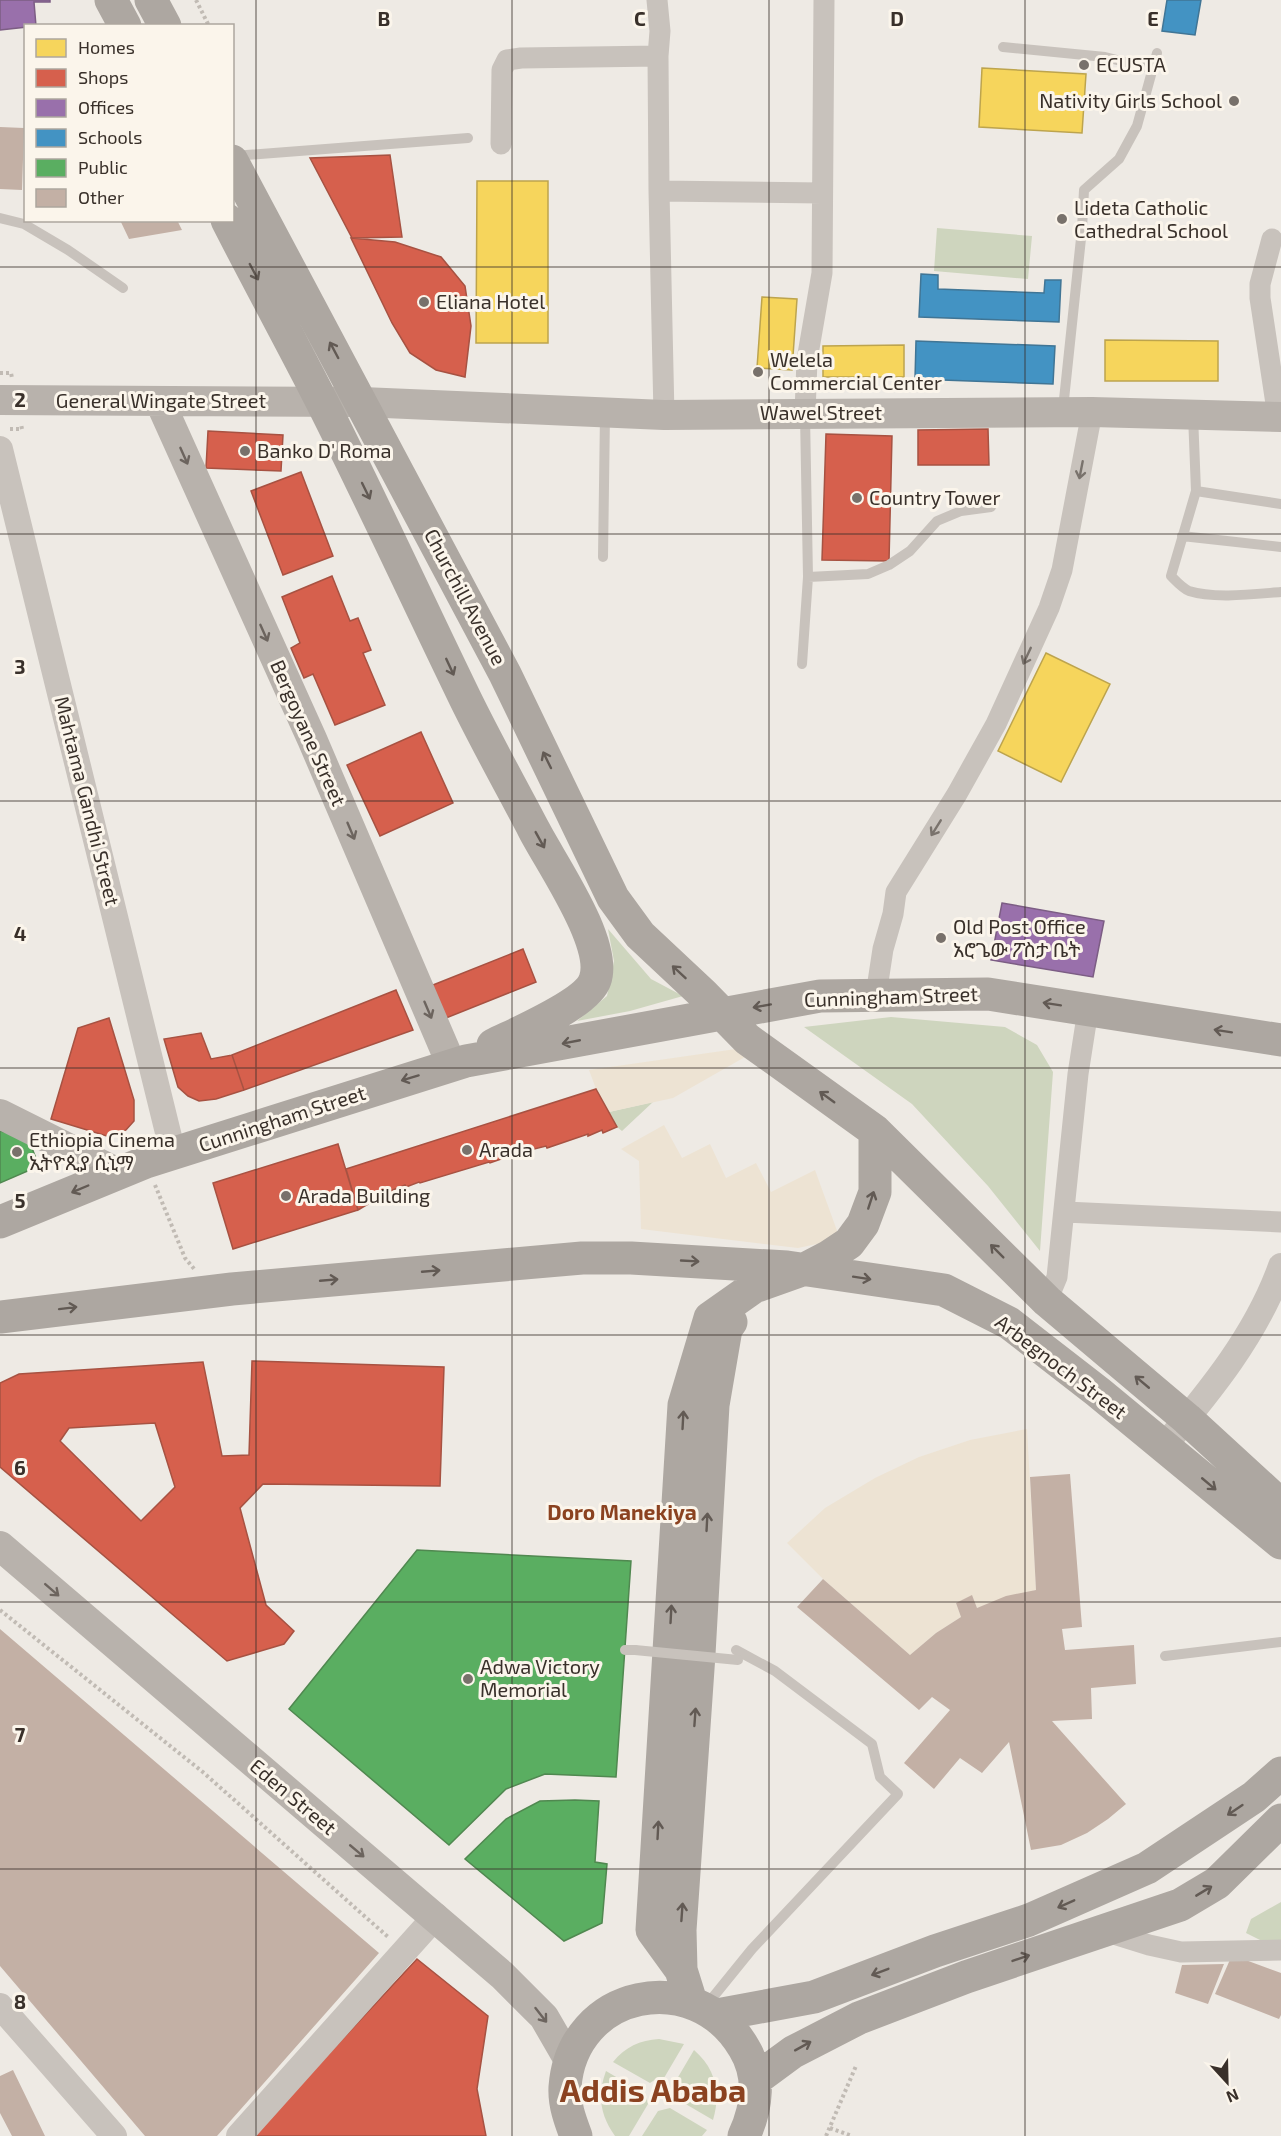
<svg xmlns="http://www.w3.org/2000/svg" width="1281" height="2136" viewBox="0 0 1281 2136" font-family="'Exo 2','Noto Sans Ethiopic',sans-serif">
<rect width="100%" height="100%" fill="#eeeae4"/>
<path fill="#ced5be" d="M937 228 1032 236 1028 279 934 271Z
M608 929 651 979 683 996 630 1011 577 1021 607 996 614 961Z
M891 1017 1005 1027 1037 1045 1053 1072 1040 1251 988 1186 912 1104 804 1027Z
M653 1102 622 1131 617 1127 609 1112Z
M1281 1902V1941L1264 1942 1246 1933 1251 1919Z
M659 2039 684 2044 664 2078 656 2079 650 2083 613 2062C625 2047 640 2040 659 2039Z
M694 2050C716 2069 721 2093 713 2120L677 2099V2091L674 2084Z
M606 2071 645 2094 648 2104 629 2136H615C600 2115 597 2095 606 2071Z
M670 2108 707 2130 702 2136H642L658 2111Z"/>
<path fill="#ede3d3" d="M750 1047 745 1057 673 1098 609 1112 596 1089 589 1070Z
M664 1125 682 1158 710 1144 726 1178 756 1163 771 1192 815 1170 840 1239 798 1248 641 1229 639 1161 621 1149Z
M1027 1429 1036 1590 977 1608 972 1596 956 1603 961 1617 936 1633 910 1655 823 1579 787 1543 825 1508 875 1478 919 1457 970 1440Z"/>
<path fill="#f6d55c" stroke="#bda44d" stroke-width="1.5" d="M982 68 1086 74 1082 133 979 127Z
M477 181H548V343H476Z
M762 297 797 299 792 370 757 368Z
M1105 340 1218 341V381H1105Z
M904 345V377H823V346Z
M1046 653 1110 684 1061 782 998 751Z"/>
<path fill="#d6604d" stroke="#a75242" stroke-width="1.5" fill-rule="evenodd" d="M390 155 402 237 352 238 310 158Z
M351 238 395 242 441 257 465 286 471 326 465 377 436 370 410 353 392 323Z
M988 429 989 465H918V430Z
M208 431 283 435 281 471 206 468Z
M826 434 892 436 889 561 822 560Z
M301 472 333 556 283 575 251 491Z
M332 576 350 621 358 618 371 650 363 653 385 705 335 725 313 674 304 678 291 648 300 643 282 597Z
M421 732 453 803 380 836 347 765Z
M523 949 536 982 441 1020 428 987Z
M396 990 413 1030 244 1090 232 1055Z
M109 1018 134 1100V1121L126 1130 110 1137 51 1119 78 1028Z
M201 1033 211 1059 232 1055 244 1090 216 1099 199 1101 188 1096 178 1087 164 1039Z
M596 1089 617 1127 603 1133 602 1130 588 1136V1134L547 1148 546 1146 518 1153 490 1163 489 1162 420 1183 419 1182 406 1187 405 1185 388 1192 358 1210 346 1169Z
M338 1144 358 1210 233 1249 213 1183Z
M252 1361 444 1367 440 1486 263 1484 240 1508 266 1605 294 1631 284 1644 227 1661 0 1467V1383L19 1374 203 1362 222 1456 249 1455ZM155 1423 175 1487 141 1521 60 1441 69 1428Z
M417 1959 488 2016 477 2089 486 2136H252Z"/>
<path fill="#9970ab" stroke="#7c5d84" stroke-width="1.5" d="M0 0H50V2H34L36 26 0 30Z
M1002 903 1104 921 1093 977 991 960Z"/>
<path fill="#4393c3" stroke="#407595" stroke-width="1.5" d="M1167 0H1201L1195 35 1162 31Z
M921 274 938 275V289L1044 293 1045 280H1061L1059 322 919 317Z
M916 341 1055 346 1053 384 915 379Z"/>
<path fill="#5aae61" stroke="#508850" stroke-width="1.5" d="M0 1131 28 1138 39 1166 0 1183Z
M417 1550 631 1561 616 1777 545 1774 506 1789 449 1845 289 1709Z
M575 1800 599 1801 595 1862 607 1864 602 1923 564 1941 465 1859 506 1819 540 1801Z"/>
<path fill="#c3b0a5" d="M0 127 24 128 22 190 0 189Z
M120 220H177L182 230 129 239Z
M1070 1474 1082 1627 1062 1629 1065 1650 1134 1645 1136 1684 1091 1688 1092 1719 1052 1721 1126 1804 1108 1819 1087 1833 1061 1845 1031 1850 1009 1742 982 1773 960 1758 934 1789 904 1763 950 1710 932 1697 919 1710 797 1607 823 1579 910 1655 936 1633 961 1617 956 1603 972 1595 977 1608 1006 1596 1036 1590 1030 1477Z
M0 1629 379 1953 217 2136H145L0 1966Z
M1232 1955 1281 1973V2015L1279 2019 1215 1994Z
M1224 1964 1208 2004 1175 1993 1182 1965Z
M13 2070 45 2136H12L0 2113V2076Z"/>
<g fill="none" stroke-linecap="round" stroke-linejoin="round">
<path stroke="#c1bbb4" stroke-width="4" stroke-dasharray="3 3" stroke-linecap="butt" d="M196 0 209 26
M0 373H11L12 378
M10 429H22L21 424
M155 1185 185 1258 195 1270
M0 1610 204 1773 388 1937
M830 2128 852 2136
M826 2136 856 2066"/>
<path stroke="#c8c2bc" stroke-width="10" d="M1003 47 1105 57 1153 69
M233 156 468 138
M0 218 24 224 68 250 123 288
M1063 409 1082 229 1084 190 1119 159 1137 126 1157 53
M1193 415 1196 491 1171 576C1176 581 1182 588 1189 591 1214 599 1255 594 1281 592
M1196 491 1281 504
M1182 536 1281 547
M603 557 605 414
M808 577 868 574 889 565 910 551 937 521 961 511 991 507
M802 664 808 577 805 415
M625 1650H635
M1165 1656 1281 1642
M705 2007 752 1949 898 1794 880 1777 872 1744 775 1671 736 1650"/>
<path stroke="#c8c2bc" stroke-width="21" d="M657 0 660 31 658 56 659 191 664 415
M501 144 502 70 507 60 521 58 658 56
M659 191 822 193
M1272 239 1260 284V298L1278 417
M805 413 807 360 822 273 824 0
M876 995 883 949 893 914 896 892 957 794 996 724 1049 608 1062 570 1092 412
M1065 1212 1281 1222
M1047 1301 1057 1277 1078 1074 1088 1010
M1104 1931 1149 1945 1181 1952 1281 1950"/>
<path stroke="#c8c2bc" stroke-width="26" d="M0 449 173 1153
M1164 1446C1210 1391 1257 1334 1281 1266
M0 2006 114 2136
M239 2136 436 1916"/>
<path stroke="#b8b2ac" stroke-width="30" d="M0 400 362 402 664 415 1092 412 1281 417
M160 402 312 739 452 1066
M0 1114 118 1173
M0 1546 502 1975 544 2017 570 2062"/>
<path stroke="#ada7a1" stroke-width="33" d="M111 0 125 26
M151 0 165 26
M232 161 505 674 613 898 640 935 703 994 747 1039 875 1131 1047 1301 1187 1419 1281 1505
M227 220C258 281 291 341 322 402 370 497 415 595 462 692 484 738 510 784 534 830 551 863 608 944 595 980 587 1004 517 1033 493 1045
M0 1222 146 1162 466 1061 820 996 988 994 1281 1040
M0 1317 232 1289 582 1258H631L787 1267 944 1290 1009 1323 1098 1392 1281 1543
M681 1970 680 1930 699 1654 713 1405 726 1329 731 1322
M691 2002 681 1970 652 1930 684 1405 710 1318 754 1287 805 1269 828 1257 849 1243 863 1224 875 1192V1131
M717 2015 814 1997 935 1951 1029 1920 1147 1868 1254 1797 1281 1773
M755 2080 793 2052 859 2018 966 1977 1180 1905 1217 1883 1281 1820
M576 2136C570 2120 564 2104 565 2087 572 1990 695 1964 744 2048 761 2076 757 2108 744 2136"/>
<path stroke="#c8c2bc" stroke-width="10" d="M635 1650 738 1660"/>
</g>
<defs><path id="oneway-shaft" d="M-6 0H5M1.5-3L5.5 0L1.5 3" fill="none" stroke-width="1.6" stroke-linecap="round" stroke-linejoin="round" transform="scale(1.5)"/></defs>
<g stroke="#625a54">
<use href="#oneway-shaft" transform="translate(254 272) rotate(62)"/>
<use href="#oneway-shaft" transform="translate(334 350) rotate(-118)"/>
<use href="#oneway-shaft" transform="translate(366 491) rotate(64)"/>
<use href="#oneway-shaft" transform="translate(450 667) rotate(65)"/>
<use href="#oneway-shaft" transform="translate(547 760) rotate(-116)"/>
<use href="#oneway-shaft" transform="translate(540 840) rotate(61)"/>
<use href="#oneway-shaft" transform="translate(679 972) rotate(-137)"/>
<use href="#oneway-shaft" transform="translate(1052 1004) rotate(-171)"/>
<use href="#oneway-shaft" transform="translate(762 1006) rotate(170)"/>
<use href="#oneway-shaft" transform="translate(1223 1031) rotate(-171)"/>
<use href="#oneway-shaft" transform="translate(571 1042) rotate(169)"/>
<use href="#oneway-shaft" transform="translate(410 1078) rotate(163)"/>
<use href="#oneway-shaft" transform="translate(827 1097) rotate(-144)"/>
<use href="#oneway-shaft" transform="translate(80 1189) rotate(157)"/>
<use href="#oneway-shaft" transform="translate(871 1200) rotate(-72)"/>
<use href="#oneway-shaft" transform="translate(997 1251) rotate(-135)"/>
<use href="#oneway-shaft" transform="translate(690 1261) rotate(3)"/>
<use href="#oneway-shaft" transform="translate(431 1271) rotate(-5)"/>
<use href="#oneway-shaft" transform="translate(862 1278) rotate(9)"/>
<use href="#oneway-shaft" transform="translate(329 1280) rotate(-5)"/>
<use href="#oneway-shaft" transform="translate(68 1308) rotate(-7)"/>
<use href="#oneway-shaft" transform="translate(1142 1382) rotate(-140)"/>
<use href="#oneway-shaft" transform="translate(683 1420) rotate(-87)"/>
<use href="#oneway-shaft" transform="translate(1209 1484) rotate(40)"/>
<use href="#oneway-shaft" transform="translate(707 1522) rotate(-87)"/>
<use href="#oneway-shaft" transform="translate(671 1614) rotate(-87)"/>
<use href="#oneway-shaft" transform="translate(695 1717) rotate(-86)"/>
<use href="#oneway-shaft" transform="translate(1235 1810) rotate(146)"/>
<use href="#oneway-shaft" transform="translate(658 1830) rotate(-87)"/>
<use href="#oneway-shaft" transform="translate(1204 1891) rotate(-31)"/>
<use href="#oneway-shaft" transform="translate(1066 1904) rotate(156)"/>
<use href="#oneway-shaft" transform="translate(682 1912) rotate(-86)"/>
<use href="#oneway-shaft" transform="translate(1021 1958) rotate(-19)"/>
<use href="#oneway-shaft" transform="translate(880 1972) rotate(159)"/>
<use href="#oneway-shaft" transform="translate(803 2046) rotate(-29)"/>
</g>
<g stroke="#6c645e">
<use href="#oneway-shaft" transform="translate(184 456) rotate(66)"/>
<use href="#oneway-shaft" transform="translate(264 633) rotate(66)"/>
<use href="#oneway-shaft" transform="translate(351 831) rotate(67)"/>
<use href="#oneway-shaft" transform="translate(428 1010) rotate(67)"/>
<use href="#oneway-shaft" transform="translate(52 1590) rotate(41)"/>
<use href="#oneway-shaft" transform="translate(357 1851) rotate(40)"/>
<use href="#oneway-shaft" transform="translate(541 2015) rotate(52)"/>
</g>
<g stroke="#79726c">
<use href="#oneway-shaft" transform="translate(1081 470) rotate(101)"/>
<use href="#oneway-shaft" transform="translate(1027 656) rotate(115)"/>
<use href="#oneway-shaft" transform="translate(936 828) rotate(122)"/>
</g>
<path fill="none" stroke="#39302a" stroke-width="1.5" stroke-opacity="0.55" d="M256 0V2136M512 0V2136M769 0V2136M1025 0V2136M0 267H1281M0 534H1281M0 801H1281M0 1068H1281M0 1335H1281M0 1602H1281M0 1869H1281"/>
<g fill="#78716b" stroke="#fbf5eb" stroke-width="2">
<circle cx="1084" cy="65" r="6"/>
<circle cx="1234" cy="101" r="6"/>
<circle cx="1062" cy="219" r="6"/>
<circle cx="424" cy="302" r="6"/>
<circle cx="758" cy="372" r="6"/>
<circle cx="245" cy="451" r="6"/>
<circle cx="857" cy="498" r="6"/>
<circle cx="941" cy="938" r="6"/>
<circle cx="467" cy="1150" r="6"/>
<circle cx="17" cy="1152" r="6"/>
<circle cx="286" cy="1196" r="6"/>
<circle cx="468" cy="1679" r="6"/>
</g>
<g text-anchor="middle" stroke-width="6" stroke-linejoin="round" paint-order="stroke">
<g font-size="20" fill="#39302a" stroke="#fbf5eb" text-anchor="start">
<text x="1096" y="72">ECUSTA</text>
<text x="1222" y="108" text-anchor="end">Nativity Girls School</text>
<text x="1074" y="215">Lideta Catholic<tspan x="1074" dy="23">Cathedral School</tspan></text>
<text x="436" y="309">Eliana Hotel</text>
<text x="770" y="367">Welela<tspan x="770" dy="23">Commercial Center</tspan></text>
<text x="257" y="458">Banko D' Roma</text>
<text x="869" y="505">Country Tower</text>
<text x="953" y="934">Old Post Office<tspan x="953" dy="23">አሮጌው ፖስታ ቤት</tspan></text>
<text x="29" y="1147">Ethiopia Cinema<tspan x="29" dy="23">ኢትዮጲያ ሲኒማ</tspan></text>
<text x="479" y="1157">Arada</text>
<text x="298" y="1203">Arada Building</text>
<text x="480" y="1674">Adwa Victory<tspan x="480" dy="23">Memorial</tspan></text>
</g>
<g font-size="20" fill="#39302a" stroke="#fbf5eb">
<text x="161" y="408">General Wingate Street</text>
<text x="821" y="420">Wawel Street</text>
<text transform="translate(465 597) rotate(62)" y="7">Churchill Avenue</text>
<text transform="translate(308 733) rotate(66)" y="7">Bergoyane Street</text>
<text transform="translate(87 801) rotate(76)" y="7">Mahtama Gandhi Street</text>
<text transform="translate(891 997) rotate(-2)" y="7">Cunningham Street</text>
<text transform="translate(282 1119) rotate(-18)" y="7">Cunningham Street</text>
<text transform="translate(1061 1367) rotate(37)" y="7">Arbegnoch Street</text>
<text transform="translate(293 1797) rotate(40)" y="7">Eden Street</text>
</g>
<g font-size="21" font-weight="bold" fill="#8b4220" stroke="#fbf5eb">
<text x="622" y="1520">Doro Manekiya</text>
</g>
<g font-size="32" font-weight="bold" fill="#8b4220" stroke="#fbf5eb">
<text x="653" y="2102">Addis Ababa</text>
</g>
</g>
<g font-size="20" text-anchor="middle" font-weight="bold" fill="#39302a" stroke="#fbf5eb" stroke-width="6" stroke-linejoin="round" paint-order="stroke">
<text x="384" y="26">B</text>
<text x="640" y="26">C</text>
<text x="897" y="26">D</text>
<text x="1153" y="26">E</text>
<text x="20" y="407">2</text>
<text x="20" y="674">3</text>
<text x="20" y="941">4</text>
<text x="20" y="1208">5</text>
<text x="20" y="1475">6</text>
<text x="20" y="1742">7</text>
<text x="20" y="2009">8</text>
</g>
<rect x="24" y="24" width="210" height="198" fill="#fbf5eb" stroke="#ada69e" stroke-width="1.5"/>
<rect x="36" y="39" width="30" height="18" fill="#f6d55c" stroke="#ada69e" stroke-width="1.5"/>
<text x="78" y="54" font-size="18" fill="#39302a">Homes</text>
<rect x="36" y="69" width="30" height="18" fill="#d6604d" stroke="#ada69e" stroke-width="1.5"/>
<text x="78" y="84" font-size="18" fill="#39302a">Shops</text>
<rect x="36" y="99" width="30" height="18" fill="#9970ab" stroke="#ada69e" stroke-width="1.5"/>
<text x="78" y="114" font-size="18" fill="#39302a">Offices</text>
<rect x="36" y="129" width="30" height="18" fill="#4393c3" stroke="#ada69e" stroke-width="1.5"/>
<text x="78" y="144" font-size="18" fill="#39302a">Schools</text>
<rect x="36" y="159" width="30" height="18" fill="#5aae61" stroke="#ada69e" stroke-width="1.5"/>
<text x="78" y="174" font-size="18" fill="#39302a">Public</text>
<rect x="36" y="189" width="30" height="18" fill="#c3b0a5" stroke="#ada69e" stroke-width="1.5"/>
<text x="78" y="204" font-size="18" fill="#39302a">Other</text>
<g transform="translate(1227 2082) rotate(158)" stroke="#fbf5eb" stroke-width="4.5" paint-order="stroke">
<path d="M0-4.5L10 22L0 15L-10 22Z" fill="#39302a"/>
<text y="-9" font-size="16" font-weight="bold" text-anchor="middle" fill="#39302a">N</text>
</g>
</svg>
